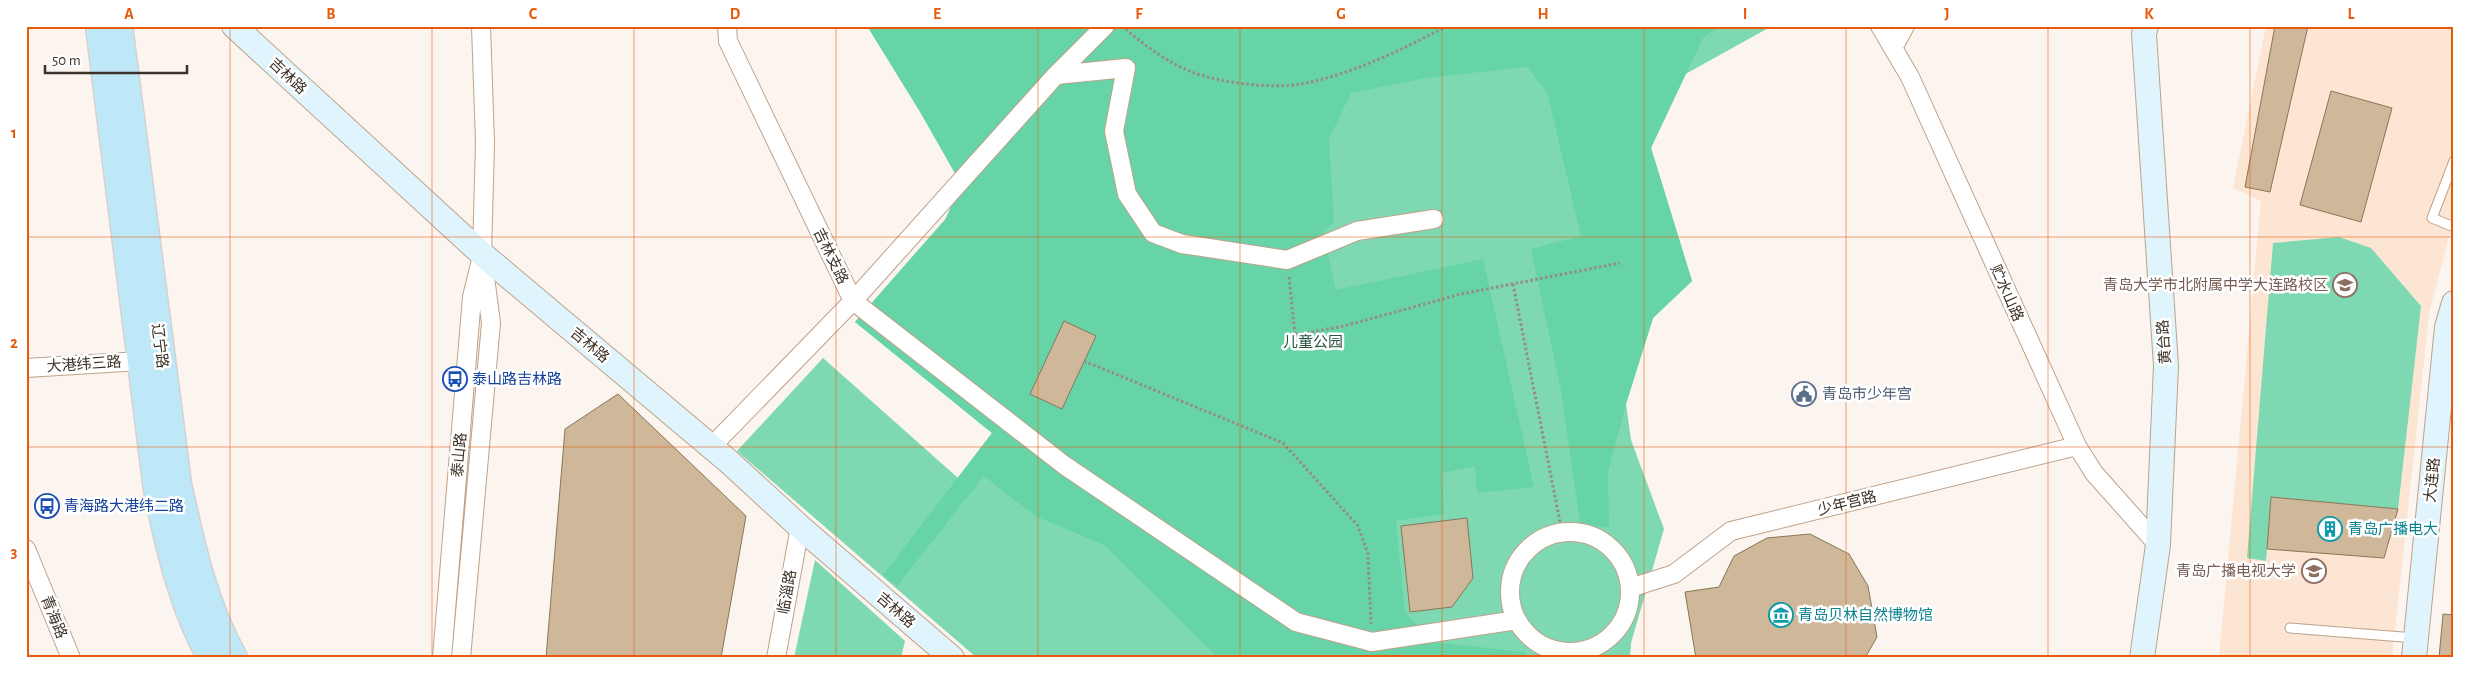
<svg xmlns="http://www.w3.org/2000/svg" width="2480" height="684" viewBox="0 0 2480 684" font-family="'Alegreya Sans','Noto Sans SC',sans-serif">
<rect width="100%" height="100%" fill="#fbf4ef"/>
<path fill="#fce5d2" d="M2266 26H2454V217L2429 314 2392 658H2219L2261 201 2233 188Z"/>
<path fill="#7ed9b2" d="M883 26H1772L1682 76 1651 148 1692 281 1653 318 1626 404 1631 440 1664 529 1631 643 1630 658H977L737 451 823 358 958 478 992 433 855 322 976 184Z
M2339 237 2371 248 2421 306 2398 509 2271 497 2266 561 2247 558 2273 243Z
M815 560 905 641 901 658H794Z"/>
<path fill="#67d4a7" d="M867 26H962L965 28 970 26H1720L1703 38 1651 148 1692 281 1653 318 1626 404 1608 472 1609 528 1580 523 1561 391 1531 249 1581 236 1547 92 1527 67 1426 78 1351 93 1329 139 1334 222 1323 232 1336 290 1483 259 1534 487 1477 493 1475 466 1442 473 1444 514 1396 521 1405 612 1433 642 1525 652 1527 658H1226L1214 654 1104 545 1035 516 984 476 897 586 883 575 992 433 855 322 945 220 961 184 920 112Z"/>
<path fill="#ceb899" stroke="#897557" d="M2275 26H2308L2270 192 2245 187Z
M2331 91 2392 108 2361 222 2300 205Z
M1064 321 1096 336 1062 409 1030 394Z
M618 394 746 516 721 658H546L565 429Z
M2271 497 2398 509 2384 558 2267 549Z
M1467 518 1473 578 1452 607 1410 612 1401 526Z
M1810 534 1849 554 1868 586 1877 637 1865 658H1696L1685 592 1719 587 1734 556 1767 538Z
M2443 614 2454 615V658H2439Z"/>
<g fill="none" stroke-linecap="round" stroke-linejoin="round">
<defs>
<path id="lane" d="M2454 161 2432 218 2454 227
M2290 628 2415 638"/>
<path id="street" d="M1105 26 1056 75 853 301 1064 465 1296 622 1372 642 1517 620
M1880 26 1910 77 2077 446 2094 473 2158 545
M1893 48 1905 26
M1056 75 1126 68 1114 131 1127 194 1153 233 1182 244 1287 260 1357 231 1434 219
M26 368 141 361
M711 447 853 301 728 41 727 26
M1510 592a60 60 0 1 1 120 0a60 60 0 1 1-120 0Z
M26 549 71 658
M1630 588 1674 574 1731 531 2077 446
M442 658 472 297 480 264
M461 658 491 323 482 254 485 143 481 26
M776 658 800 527"/>
<path id="secondary" d="M234 26 482 254 727 460 800 527 952 658
M2142 658 2158 545 2166 366 2144 34 2146 26
M2414 658 2447 327 2454 303"/>
<path id="primary" d="M99 26 157 490C169 548 182 606 211 658
M119 26 178 484C191 544 204 604 234 658"/>
</defs>
<use href="#lane" stroke="#bfa289" stroke-width="11"/>
<use href="#street" stroke="#bfa289" stroke-width="20"/>
<use href="#secondary" stroke="#bfa289" stroke-width="26"/>
<use href="#primary" stroke="#d4d2cf" stroke-width="29"/>
<path stroke="#958c83" stroke-width="3" stroke-dasharray="2.5 2.5" stroke-linecap="butt" d="M1122 26C1143 44 1166 62 1192 72 1219 83 1273 89 1301 84 1351 75 1403 49 1447 26
M1289 277 1295 335 1344 326 1461 294 1620 263
M1513 284 1562 532
M1084 361 1283 443 1358 526 1368 554 1371 624"/>
<use href="#lane" stroke="#fff" stroke-width="9"/>
<use href="#street" stroke="#fff" stroke-width="18"/>
<use href="#secondary" stroke="#dff4fc" stroke-width="24"/>
<use href="#primary" stroke="#bee8f8" stroke-width="26"/>
</g>
<path fill="none" stroke="#e8590c" stroke-width="1" stroke-opacity="0.55" d="M230 26V658M432 26V658M634 26V658M836 26V658M1038 26V658M1240 26V658M1442 26V658M1644 26V658M1846 26V658M2048 26V658M2250 26V658M26 237H2454M26 447H2454"/>
<defs>
<symbol id="school-ring" viewBox="-11 -11 22 22"><circle r="9.5" fill="#fff" stroke="#8d6e63" stroke-width="1.5"/><path d="M0-5L7-2L0 1L-7-2ZM-4 1L0 2.5L4 1V4Q0 6-4 4Z" fill="#8d6e63"/></symbol>
<symbol id="bus-ring" viewBox="-11 -11 22 22"><circle r="9.5" fill="#fff" stroke="#1a4fb4" stroke-width="1.5"/><path d="M-5-6H5V4H4V6H2V4H-2V6H-4V4H-5ZM-3.5-4V0h7V-4ZM-3.5 1.2v1.5H-2V1.2ZM2 1.2v1.5H3.5V1.2Z" fill="#1a4fb4"/></symbol>
<symbol id="civic-ring" viewBox="-11 -11 22 22"><circle r="9.5" fill="#fff" stroke="#5c6f8a" stroke-width="1.5"/><path d="M-.6-6.5H3V-4.5H.6V-3L4-1V1h2V6H-6V1h2V-1L-.6-3ZM-1.2 2.5V6h2.4V2.5Z" fill="#5c6f8a"/></symbol>
<symbol id="building-ring" viewBox="-11 -11 22 22"><circle r="9.5" fill="#fff" stroke="#0f9aa8" stroke-width="1.5"/><path d="M-4-6H4V6H1V3H-1V6H-4ZM-2.5-4.3h1.7v1.8h-1.7ZM.8-4.3h1.7v1.8H.8ZM-2.5-1h1.7V.8h-1.7ZM.8-1h1.7V.8H.8Z" fill="#0f9aa8"/></symbol>
<symbol id="museum-ring" viewBox="-11 -11 22 22"><circle r="9.5" fill="#fff" stroke="#0f9aa8" stroke-width="1.5"/><path d="M0-6L6-3V-2H-6V-3ZM-5-1h2V3h-2ZM-1-1h2V3h-2ZM3-1h2V3H3ZM-6 4H6V6H-6Z" fill="#0f9aa8"/></symbol>
</defs>
<g fill-rule="evenodd">
<use href="#school-ring" x="2331" y="271" width="28" height="28"/>
<use href="#bus-ring" x="441" y="365" width="28" height="28"/>
<use href="#civic-ring" x="1790" y="380" width="28" height="28"/>
<use href="#bus-ring" x="33" y="492" width="28" height="28"/>
<use href="#building-ring" x="2316" y="515" width="28" height="28"/>
<use href="#school-ring" x="2300" y="557" width="28" height="28"/>
<use href="#museum-ring" x="1767" y="601" width="28" height="28"/>
</g>
<g text-anchor="middle" stroke-width="5" stroke-linejoin="round" paint-order="stroke">
<g font-size="15" fill="#3c3126" stroke="#fff">
<text transform="translate(288 76) rotate(43)" y="5">吉林路</text>
<text transform="translate(831 256) rotate(64)" y="5">吉林支路</text>
<text transform="translate(2007 293) rotate(66)" y="5">贮水山路</text>
<text transform="translate(2164 342) rotate(-94)" y="5">黄台路</text>
<text transform="translate(590 345) rotate(40)" y="5">吉林路</text>
<text transform="translate(160 346) rotate(83)" y="5">辽宁路</text>
<text transform="translate(84 364) rotate(-4)" y="5">大港纬三路</text>
<text transform="translate(459 455) rotate(-85)" y="5">泰山路</text>
<text transform="translate(2432 480) rotate(-84)" y="5">大连路</text>
<text transform="translate(1847 503) rotate(-14)" y="5">少年宫路</text>
<text transform="translate(787 592) rotate(-80)" y="5">临淄路</text>
<text transform="translate(896 610) rotate(41)" y="5">吉林路</text>
<text transform="translate(54 617) rotate(68)" y="5">青海路</text>
</g>
<g font-size="15" fill="#785e54" stroke="#fff" text-anchor="end">
<text x="2328" y="290">青岛大学市北附属中学大连路校区</text>
<text x="2296" y="576">青岛广播电视大学</text>
</g>
<g font-size="15" fill="#285643" stroke="#fff">
<text x="1313" y="347">儿童公园</text>
</g>
<g font-size="15" fill="#164399" stroke="#fff" text-anchor="start">
<text x="472" y="384">泰山路吉林路</text>
<text x="64" y="511">青海路大港纬二路</text>
</g>
<g font-size="15" fill="#4e5e75" stroke="#fff" text-anchor="start">
<text x="1822" y="399">青岛市少年宫</text>
</g>
<g font-size="15" fill="#0d838f" stroke="#fff" text-anchor="start">
<text x="2348" y="534">青岛广播电大</text>
<text x="1798" y="620">青岛贝林自然博物馆</text>
</g>
</g>
<rect width="2480" height="684" fill="none" stroke="#ffffff" stroke-width="55"/>
<path d="M45 65v8h142v-8" fill="none" stroke="#3c3126" stroke-width="2.5"/>
<text x="52" y="65" font-size="15" fill="#3c3126" stroke="#ffffff" stroke-width="4" paint-order="stroke">50 m</text>
<rect x="28" y="28" width="2424" height="628" fill="none" stroke="#e8590c" stroke-width="2"/>
<g font-size="16" text-anchor="middle" font-weight="bold" fill="#e8590c">
<text x="129" y="19">A</text>
<text x="331" y="19">B</text>
<text x="533" y="19">C</text>
<text x="735" y="19">D</text>
<text x="937" y="19">E</text>
<text x="1139" y="19">F</text>
<text x="1341" y="19">G</text>
<text x="1543" y="19">H</text>
<text x="1745" y="19">I</text>
<text x="1947" y="19">J</text>
<text x="2149" y="19">K</text>
<text x="2351" y="19">L</text>
<text x="14" y="138">1</text>
<text x="14" y="348">2</text>
<text x="14" y="557">3</text>
</g>
</svg>
